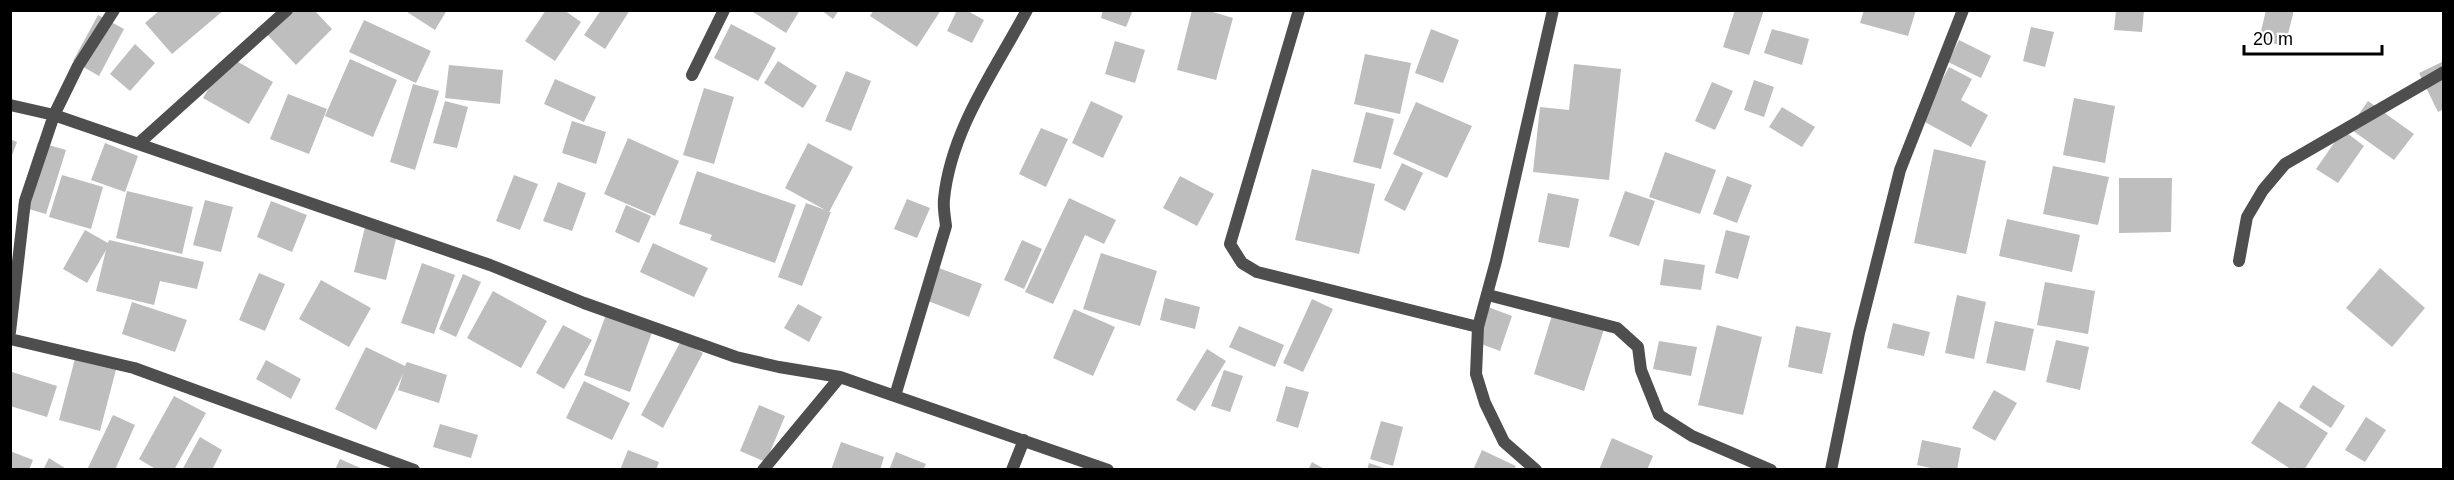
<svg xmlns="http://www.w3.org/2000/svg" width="2454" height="480" viewBox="0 0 2454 480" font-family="Arial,sans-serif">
<rect width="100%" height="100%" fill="#fff"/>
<path fill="#bebebe" d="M160 10H224L172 54 145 23Z
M279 10H314L332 29 296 65 261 28Z
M404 10H447L435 30Z
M546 10H564L581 22 555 61 525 41Z
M601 10H630L605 49 584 35Z
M750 10H800L786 33Z
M821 10H839L833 19Z
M874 10H941L917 47 870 16Z
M957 10H966L984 20 972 43 947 31Z
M1103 10H1133L1126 27 1101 18Z
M1192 10H1206L1233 18 1216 80 1177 70Z
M1735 10H1764L1749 55 1723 47Z
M1864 10H1916L1908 36 1860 23Z
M2116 10H2144L2142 32 2114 30Z
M2266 10H2294L2285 46 2259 40Z
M98 15 124 29 99 76 73 61Z
M364 20 431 51 416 83 349 52Z
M731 24 776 48 758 81 714 58Z
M2031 27 2054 32 2045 67 2023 61Z
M1431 29 1459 40 1443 83 1415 73Z
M1772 29 1809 39 1802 65 1764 53Z
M1959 40 1991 56 1981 78 1948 62Z
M1115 41 1145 50 1135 83 1105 74Z
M135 44 155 63 130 91 110 74Z
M1365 54 1411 63 1400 114 1354 104Z
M228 56 273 82 249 124 203 98Z
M350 59 397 80 373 137 325 116Z
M778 61 817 86 803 108 764 83Z
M2444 61V109L2438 112 2419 73Z
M1574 64 1621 69 1609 180 1533 172 1540 107 1569 110Z
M449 65 503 70 500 104 445 98Z
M1949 67 1972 79 1961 100 1988 115 1971 147 1921 120Z
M846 71 871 81 851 131 825 121Z
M555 79 596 97 584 122 544 104Z
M1754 80 1774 87 1764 117 1744 110Z
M1712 82 1733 91 1715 130 1695 121Z
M413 84 439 91 415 170 390 162Z
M704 88 734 97 714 164 683 155Z
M288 94 327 109 309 154 270 139Z
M2074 98 2115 106 2105 163 2063 155Z
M445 101 468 107 457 148 433 143Z
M1091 101 1123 116 1103 158 1072 143Z
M2368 101 2414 134 2394 160 2349 128Z
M1416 102 1472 126 1447 178 1393 154Z
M1782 107 1815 127 1802 147 1769 127Z
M1366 112 1394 119 1381 169 1353 162Z
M572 121 606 132 596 164 562 153Z
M1041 128 1068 139 1046 187 1019 174Z
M2343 130 2364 146 2338 183 2316 169Z
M628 138 679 161 655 216 604 194Z
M10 139 17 142 11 158H10Z
M38 142 66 150 46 214 18 206Z
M105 143 138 156 125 192 91 180Z
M808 143 853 167 829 212 785 188Z
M1934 149 1986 161 1966 254 1914 243Z
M1665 152 1716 170 1700 214 1649 197Z
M1402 163 1423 173 1405 211 1384 200Z
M2053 166 2109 177 2098 225 2043 214Z
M1312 169 1375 184 1359 254 1295 240Z
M697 171 796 205 775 263 710 240 712 235 679 224Z
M62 175 103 187 91 229 49 217Z
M514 175 538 184 520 230 496 221Z
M1180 176 1214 194 1197 226 1163 208Z
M1727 176 1752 185 1737 223 1713 214Z
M2119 178H2172L2171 232 2119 233Z
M558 182 586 193 572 231 543 221Z
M127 191 193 207 182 254 116 238Z
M1625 191 1655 201 1639 246 1609 236Z
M1548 193 1579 199 1569 248 1538 242Z
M1069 198 1116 220 1104 244 1085 235 1053 304 1025 292Z
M907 199 930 208 917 238 894 229Z
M205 200 233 207 221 252 193 245Z
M271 201 307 215 292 252 257 237Z
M806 203 831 212 802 286 778 277Z
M626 205 651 216 639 243 615 232Z
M2007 219 2080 235 2072 272 1999 256Z
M365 227 397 235 386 280 354 272Z
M85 230 108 243 109 240 204 262 197 289 160 281 154 305 96 291 106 250 87 283 63 269Z
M1726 230 1750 236 1738 279 1715 273Z
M1022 240 1042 249 1024 289 1004 280Z
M653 243 708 268 694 297 640 272Z
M1101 253 1157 271 1140 326 1083 309Z
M1664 259 1705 265 1701 290 1660 285Z
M422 263 455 275 434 334 401 323Z
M936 267 982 284 969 317 923 299Z
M2380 268 2425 308 2392 347 2346 308Z
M259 273 285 284 265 331 239 320Z
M463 274 481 282 456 337 439 329Z
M321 280 371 308 349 347 299 319Z
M2045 282 2095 291 2088 334 2037 325Z
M493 291 547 321 521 368 467 338Z
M1957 295 1986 302 1974 359 1945 353Z
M1165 298 1200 307 1195 329 1160 320Z
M1312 299 1333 309 1303 372 1283 363Z
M132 302 187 320 175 352 122 334Z
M798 304 822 317 809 342 784 328Z
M1488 307 1512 316 1500 351 1476 342Z
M608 309 654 327 630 392 584 375Z
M1074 309 1115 327 1093 376 1053 358Z
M1553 312 1604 329 1584 391 1534 374Z
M1995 321 2034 329 2025 371 1986 363Z
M1893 323 1930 332 1924 356 1887 348Z
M563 325 592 340 564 389 536 373Z
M1717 325 1762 337 1743 415 1698 405Z
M1239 326 1284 345 1275 367 1229 347Z
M1796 326 1831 333 1822 374 1788 367Z
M2056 340 2089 347 2080 390 2046 382Z
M681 341 703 353 663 428 641 415Z
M1659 341 1697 347 1691 376 1653 369Z
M366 347 405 366 407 362 447 375 439 403 398 390 403 374 376 430 335 409Z
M1207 349 1226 361 1195 411 1176 400Z
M77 351 118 362 100 431 59 420Z
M266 360 301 379 291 399 256 379Z
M1224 370 1243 376 1230 412 1211 406Z
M12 372 57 386 47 417 10 406Z
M584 381 630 403 612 440 566 418Z
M2313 385 2345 406 2331 428 2299 407Z
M1286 386 1309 392 1298 428 1276 421Z
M1994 390 2017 403 1995 441 1972 428Z
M174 396 206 413 174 470H157L139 459Z
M2279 401 2328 433 2304 470H2292L2251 443Z
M759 405 785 416 766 462 740 451Z
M113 415 135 425 115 470H87Z
M2366 417 2386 430 2365 462 2345 450Z
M1381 421 1403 427 1393 466 1370 459Z
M440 424 478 435 471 458 433 447Z
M200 437 222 450 212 470H182Z
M1612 438 1653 456 1647 470H1599Z
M1922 440 1961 448 1957 470H1939L1917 465Z
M841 442 884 457 880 470H831Z
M628 450 659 462 656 470H620Z
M1482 450 1516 466 1514 470H1473Z
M10 451 33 460 29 470H10Z
M896 452 926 464 923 470H889Z
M49 458 68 470H43Z
M340 459 365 470H335Z
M1312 462 1326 470H1308Z
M1369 463 1387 469V470H1367Z"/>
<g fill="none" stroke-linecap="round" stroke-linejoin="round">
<path stroke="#4e4e4e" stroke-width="12" d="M1299 10 1230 244 1242 263 1257 272 1478 327
M692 75 724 10
M10 105 54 115 490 265 584 303 736 357 779 367 840 377 1108 470
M138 144 287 10
M2239 261 2247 217 2263 190 2285 164 2444 72
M1488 295 1617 328 1638 347 1641 370 1659 415 1692 436 1771 470
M10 332 25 201 54 115 78 66 114 10
M10 339 134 368 414 470
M895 396 946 226C945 217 943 208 944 199 951 129 995 70 1027 10
M763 470 840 377
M1012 470 1024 440
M1536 470 1504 442 1485 403 1476 374 1478 327 1496 261 1553 10
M1831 470 1859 333 1900 170 1963 10"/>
</g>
<rect width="2454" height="480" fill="none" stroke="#000000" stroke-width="24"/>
<path d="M2244 45v9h138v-9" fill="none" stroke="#000000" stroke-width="3"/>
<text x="2253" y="45" font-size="18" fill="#000000" stroke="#ffffff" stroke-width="4.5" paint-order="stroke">20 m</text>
</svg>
